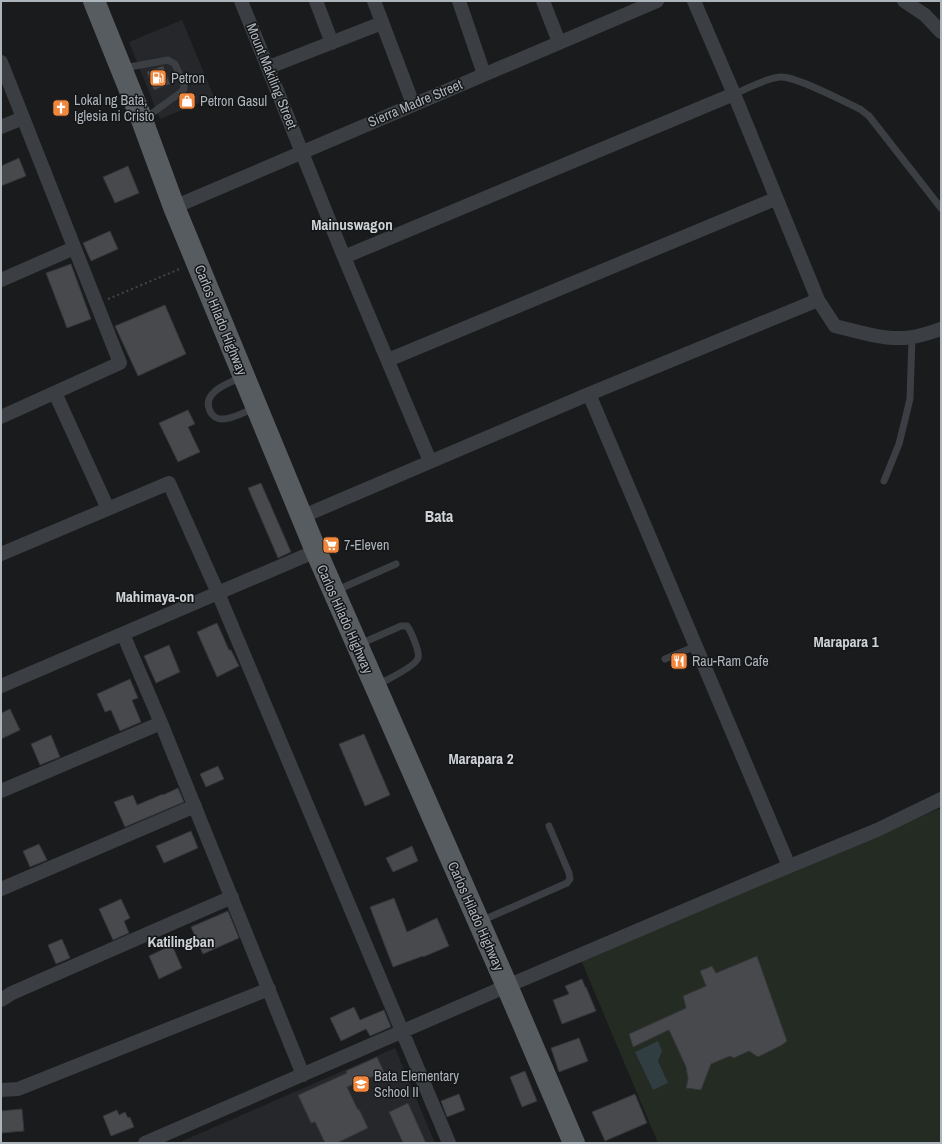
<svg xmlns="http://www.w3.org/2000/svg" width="942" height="1144" viewBox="0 0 942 1144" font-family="'Archivo Narrow',sans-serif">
<rect width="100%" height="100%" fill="#1a1b1d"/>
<path fill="#26272a" d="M182 20 214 97 160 119 129 42Z
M395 1048 435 1143H178Z"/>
<path fill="#232b22" d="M941 808V1143H658L581 960Z"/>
<path fill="#303e41" d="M658 1041 662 1051 658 1061 668 1083 653 1090 635 1052Z"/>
<path fill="#47494d" stroke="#343539" d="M163 66 170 84 154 90 147 72Z
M19 158 26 176 1 186V166Z
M128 166 139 193 115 203 103 177Z
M110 231 118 249 91 261 83 243Z
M71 264 91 319 67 328 46 273Z
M165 305 186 354 138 376 115 326Z
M188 410 195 424 188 427 200 452 178 462 159 423Z
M261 483 291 552 278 558 248 488Z
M217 623 229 650H231L239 666 217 677 197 632Z
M169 645 180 672 156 683 144 656Z
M130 679 138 698 132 700 141 722 120 731 111 710 105 712 97 694Z
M10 709 20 730 1 739V713Z
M364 734 390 795 365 806 339 744Z
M51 735 60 757 40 765 31 744Z
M218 766 224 779 206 787 200 774Z
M178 788 184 802 125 827 114 802 133 795 137 805 163 794V795Z
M191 831 198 848 164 863 156 846Z
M39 844 47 860 30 867 23 851Z
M412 846 418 861 393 872 386 858Z
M394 898 407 932 437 918 449 946 423 957V956L393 967 370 907Z
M121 899 130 918 124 921 129 933 113 940 99 909Z
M228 911 239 938 203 954 191 927Z
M62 939 70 958 56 964 48 945Z
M172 945 182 968 159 979 149 956Z
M757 956 787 1041 782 1045 758 1057 749 1051 734 1058 730 1056 711 1064 701 1090 686 1088 688 1079 686 1067 669 1030 633 1047 629 1034 686 1008 683 996 706 986 700 971 712 966 716 973Z
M582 979 585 987H586L596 1011 562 1024 553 1000 569 994 565 986Z
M354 1007 360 1020 384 1010 391 1027 370 1036 366 1029 341 1041 330 1018Z
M579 1038 588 1061 559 1072 551 1048Z
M377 1057 384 1072 347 1087 358 1110 359 1109 368 1128 337 1143H325L315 1122 311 1123 298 1095 347 1073 346 1071Z
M525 1071 537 1101 522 1107 510 1077Z
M459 1094 465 1110 447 1117 441 1101Z
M635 1094 647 1123 605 1141 592 1112Z
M408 1103 426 1143H403L389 1112Z
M22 1109 24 1131 1 1133V1111Z
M117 1110 119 1115 125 1112 128 1118 130 1117 134 1127 111 1136 103 1116Z"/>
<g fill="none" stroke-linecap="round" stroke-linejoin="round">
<path stroke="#414549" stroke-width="2" stroke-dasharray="2 3" stroke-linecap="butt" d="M108 299 182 268"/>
<path stroke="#3b3e42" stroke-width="7" d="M124 68 168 60 175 64 184 85V89L180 93 144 119
M734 94C747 89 766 78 780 77 794 75 845 102 860 109L869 116 941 208
M242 377C229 383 201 392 210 411 212 416 217 419 222 419 231 420 246 411 255 408
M884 481 899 444 910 399 912 337
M335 591 396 564
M360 644 401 626H407C411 631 420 652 418 658 416 666 385 681 377 685
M665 659 696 646
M481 921 567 883 570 879 569 873 549 826"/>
<path stroke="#3b3e42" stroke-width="14" d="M241 1 344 257 430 461
M316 1 332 43
M374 1 413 104
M459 1 484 74
M543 1 559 42
M694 1 734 94 818 300 835 326C855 331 882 339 902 338 915 338 929 333 941 329
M904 1 925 15 941 32
M1 62 120 363 1 417
M269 67 382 23
M1 127 23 118
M174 207 657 1
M344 257 734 94
M1 280 74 248
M388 360 775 199
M55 393 108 509
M589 394 789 866
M301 517 589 394 818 300
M1 554 169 483 218 593 449 1143
M123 634 161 723 303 1075
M1 686 316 551
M1 791 161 723
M1 889 195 806
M1 1000 12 993 232 897
M1 1090 18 1089 269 989
M145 1143 507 986 768 875 877 830 941 799"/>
<path stroke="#575c61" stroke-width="22" d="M94 1 142 120 174 207 316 551 507 986 574 1143"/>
</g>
<defs>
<symbol id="fuel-square" viewBox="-11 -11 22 22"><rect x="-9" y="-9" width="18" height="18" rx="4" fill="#f1873d" stroke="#151618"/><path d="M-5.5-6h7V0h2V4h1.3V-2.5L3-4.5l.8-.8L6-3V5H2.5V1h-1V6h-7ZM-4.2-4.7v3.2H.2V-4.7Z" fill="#fff"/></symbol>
<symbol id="shop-square" viewBox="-11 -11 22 22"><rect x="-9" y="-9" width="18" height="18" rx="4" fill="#f1873d" stroke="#151618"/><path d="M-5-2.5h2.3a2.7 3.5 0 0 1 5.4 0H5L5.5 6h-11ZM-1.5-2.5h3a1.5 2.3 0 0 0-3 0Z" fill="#fff"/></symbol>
<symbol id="church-square" viewBox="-11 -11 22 22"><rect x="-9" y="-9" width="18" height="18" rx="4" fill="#f1873d" stroke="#151618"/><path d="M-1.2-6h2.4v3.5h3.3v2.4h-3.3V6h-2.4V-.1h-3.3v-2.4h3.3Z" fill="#fff"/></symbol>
<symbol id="supermarket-square" viewBox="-11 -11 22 22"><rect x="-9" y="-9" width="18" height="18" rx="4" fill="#f1873d" stroke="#151618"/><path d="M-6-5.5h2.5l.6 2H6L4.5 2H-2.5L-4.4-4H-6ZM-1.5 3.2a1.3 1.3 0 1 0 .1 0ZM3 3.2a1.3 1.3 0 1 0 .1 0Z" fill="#fff"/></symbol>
<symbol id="restaurant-square" viewBox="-11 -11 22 22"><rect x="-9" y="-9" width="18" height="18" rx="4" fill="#f1873d" stroke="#151618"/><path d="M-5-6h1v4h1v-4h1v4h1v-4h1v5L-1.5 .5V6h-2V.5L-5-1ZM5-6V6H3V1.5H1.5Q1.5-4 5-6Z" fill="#fff"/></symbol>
<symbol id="school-square" viewBox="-11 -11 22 22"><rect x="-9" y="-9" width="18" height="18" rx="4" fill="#f1873d" stroke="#151618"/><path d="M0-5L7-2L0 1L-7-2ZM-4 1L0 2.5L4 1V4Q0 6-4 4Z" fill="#fff"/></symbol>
</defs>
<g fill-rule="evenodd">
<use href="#fuel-square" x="148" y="68" width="20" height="20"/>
<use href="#shop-square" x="177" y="91" width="20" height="20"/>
<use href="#church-square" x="51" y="98" width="20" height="20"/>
<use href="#supermarket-square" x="321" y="535" width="20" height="20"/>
<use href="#restaurant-square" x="669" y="651" width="20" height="20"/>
<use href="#school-square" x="351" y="1074" width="20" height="20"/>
</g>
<g text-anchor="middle" stroke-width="3" stroke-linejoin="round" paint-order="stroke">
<g font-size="14" fill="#adb5bc" stroke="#151618">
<text transform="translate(272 76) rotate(68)" y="5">Mount Makiling Street</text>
<text transform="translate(415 103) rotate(-23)" y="5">Sierra Madre Street</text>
<text transform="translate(221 320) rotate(68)" y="5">Carlos Hilado Highway</text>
<text transform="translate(345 619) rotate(66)" y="5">Carlos Hilado Highway</text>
<text transform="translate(476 916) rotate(66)" y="5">Carlos Hilado Highway</text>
</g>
<g font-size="14" fill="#adb5bc" stroke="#151618" text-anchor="start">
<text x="171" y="83">Petron</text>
<text x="74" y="105">Lokal ng Bata,<tspan x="74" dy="16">Iglesia ni Cristo</tspan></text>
<text x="200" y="106">Petron Gasul</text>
<text x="344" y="550">7-Eleven</text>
<text x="692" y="666">Rau-Ram Cafe</text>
<text x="374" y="1081">Bata Elementary<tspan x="374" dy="16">School II</tspan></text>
</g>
<g font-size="15" font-weight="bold" fill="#ced3d8" stroke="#151618">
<text x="352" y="230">Mainuswagon</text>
<text x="155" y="602">Mahimaya-on</text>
<text x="846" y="647">Marapara 1</text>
<text x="481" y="764">Marapara 2</text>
<text x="181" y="947">Katilingban</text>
</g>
<g font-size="16" font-weight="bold" fill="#ced3d8" stroke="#151618">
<text x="439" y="522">Bata</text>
</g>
</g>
<rect width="942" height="1144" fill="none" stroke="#adb5bc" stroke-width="4"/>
</svg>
